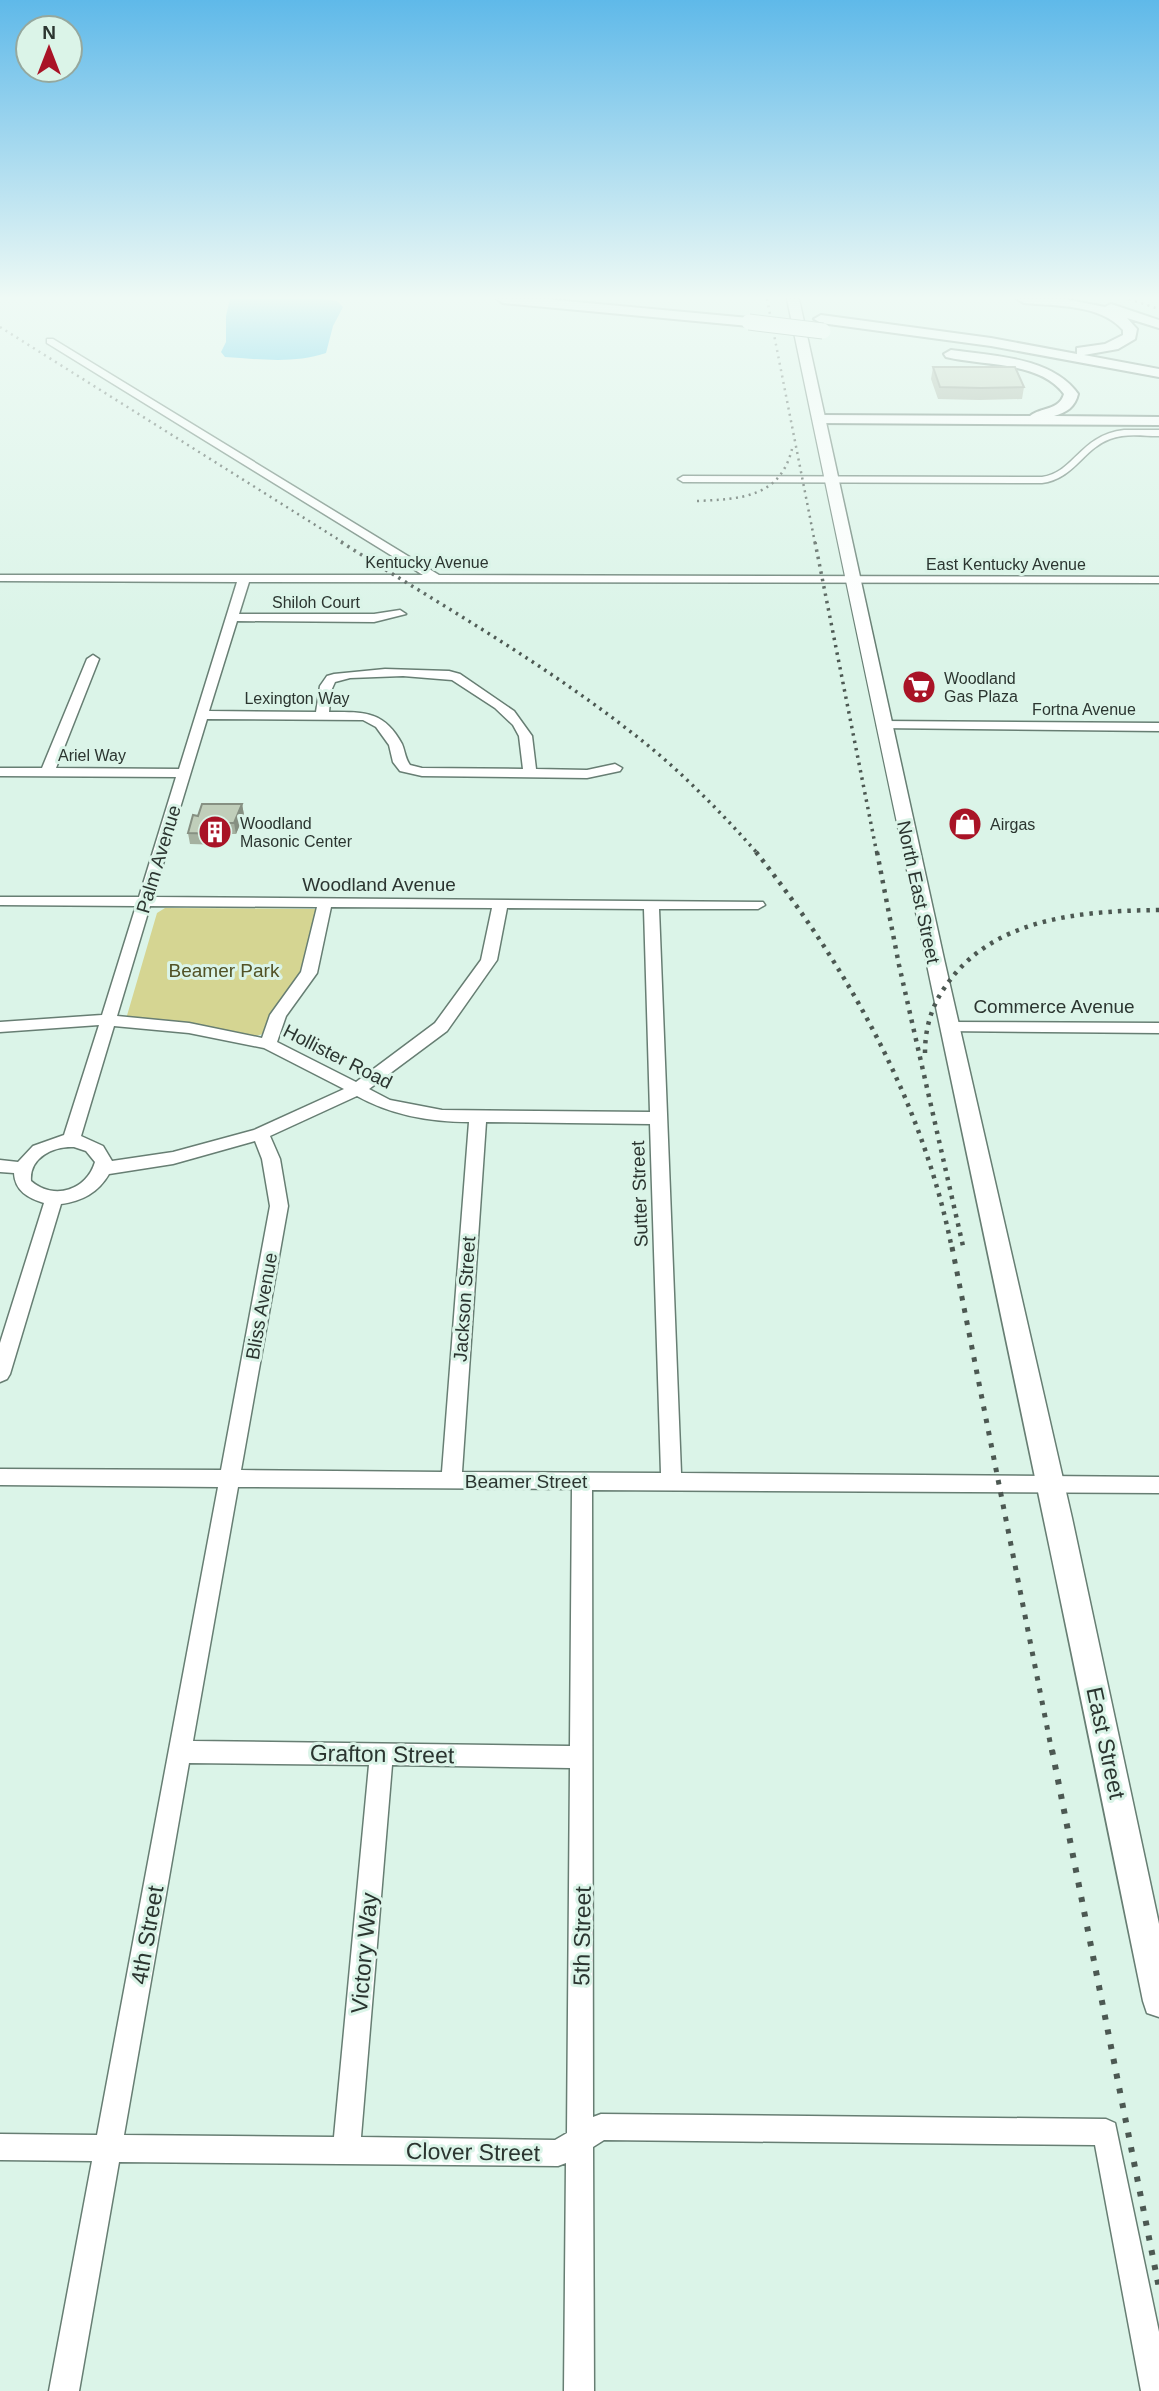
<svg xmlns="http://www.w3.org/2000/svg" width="1159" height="2391" viewBox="0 0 1159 2391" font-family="Arial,sans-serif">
<rect width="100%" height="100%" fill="#dbf4e8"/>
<path fill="#d5d592" d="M165 908 317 909 306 964 290 991 271 1014 263 1034 252 1037 126 1019 157 913Z"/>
<path fill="#32c0ea" d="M230 299H323L337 301 343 307 333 326 326 353C294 364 258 359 225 357L221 352 226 342V316Z"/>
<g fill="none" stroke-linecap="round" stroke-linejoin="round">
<defs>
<path id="minor" d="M47 339H53L439 575 1159 577V583L249 582 239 614H374L400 610 406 614 374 622 237 621 209 711 316 712 320 686 327 676 334 674 385 669 449 671 460 674 514 711 532 736 536 769 587 770 615 764 622 768 620 771 587 778 422 776 400 771 393 762 389 745 376 727 363 720 207 719 153 897 763 902 765 905 758 909H659L681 1473 1159 1477V1493L592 1490 593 2117 601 2114 1106 2119 1115 2123 1159 2332V2391H1141L1095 2145 604 2140 593 2147 594 2391H564L566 2163 558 2166 119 2162 79 2391H49L92 2161 0 2160V2134L97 2135 218 1487 0 1485V1469L221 1470 270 1206 262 1159 255 1141 173 1164 109 1174C98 1193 82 1201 61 1204L10 1374 7 1379 0 1382V1343L44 1203C28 1198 15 1191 14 1173L0 1172V1160L18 1162 33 1146 64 1135 99 1025 0 1032V1022L102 1015 136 906 0 905V897H139L176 777 0 776V768H42L87 659 93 655 99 659 56 768 179 769 237 582 0 581V575H423L47 343ZM403 676 452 680 495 708 513 725 519 736 523 769 422 768 410 765C405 758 405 751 402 744 384 710 362 712 329 712L331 691 335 682 350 678ZM150 906 317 907 301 972 270 1015 262 1038 189 1023 117 1016ZM331 907 492 908 481 960 435 1023 356 1082 277 1042 286 1016 317 973ZM507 908 644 909 650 1112 442 1110 390 1100 369 1089 447 1031 497 960ZM114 1026 189 1033 264 1048 344 1089 254 1130 173 1152 112 1161 103 1146 81 1136ZM357 1096C391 1115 430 1122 469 1122L442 1472 241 1470 288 1206 280 1159 270 1136ZM486 1122 650 1124 661 1473 462 1472ZM74 1147 86 1151 95 1162C87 1190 54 1201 31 1181 29 1157 54 1146 74 1147ZM238 1487 572 1489 570 1746 193 1741ZM189 1763 369 1765 334 2137 124 2135ZM392 1765 570 1768 567 2133 555 2140 361 2137Z
M1124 430H1159V436C1143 436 1125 433 1110 439 1083 449 1074 479 1042 483L683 482 678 479 683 476 1042 477C1074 473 1080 435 1124 430Z
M883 721 1159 723V731L878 728 877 725Z
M949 1022 1159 1023V1033L943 1031 941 1027Z"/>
<path id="major" d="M787 299H799L944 959 1072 1518 1159 1924V2017L1147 2013 1143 2001C1028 1433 905 867 787 299Z"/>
<path id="highway" d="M497 299H544L749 318 756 322 749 326 503 303Z
M1017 299H1064L1105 307 1111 304 1159 320V328L1127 318 1137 329 1135 339 1118 349 1084 355 1159 369V377L991 346 821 323 814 319 821 315 991 338 1077 354V348L1105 344 1123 335V330C1100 304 1056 306 1024 303Z
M951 350C993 356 1052 357 1078 394 1075 407 1067 412 1054 416L1159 417V425L820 423 813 419 820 415 1030 416C1041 407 1059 411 1064 394 1040 361 982 366 946 357L944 354Z"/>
</defs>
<use href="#minor" stroke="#677e73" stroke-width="3"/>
<use href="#major" stroke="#677e73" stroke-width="3"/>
<use href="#highway" stroke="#677e73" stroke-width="4"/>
<use href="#minor" fill="#fff" fill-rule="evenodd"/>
<use href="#major" fill="#fff" fill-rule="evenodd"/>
<use href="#highway" fill="#fff" fill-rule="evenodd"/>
<path stroke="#4c5852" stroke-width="2.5" stroke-dasharray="2 4.5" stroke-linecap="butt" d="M767 299 815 543
M1129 299 1159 309
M0 327 344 543
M697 501C740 499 780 498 792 449"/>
<path stroke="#4c5852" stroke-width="3.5" stroke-dasharray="2.5 5" stroke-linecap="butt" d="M341 542C438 603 540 661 631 732 677 767 719 810 758 854
M815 542 877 854"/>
<path stroke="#4c5852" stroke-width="4.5" stroke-dasharray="3.5 6" stroke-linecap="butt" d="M756 852C848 968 923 1102 952 1249
M877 852 899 965 963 1246
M925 1053C925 1029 931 1007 945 987 992 917 1082 911 1159 910"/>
<path stroke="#4c5852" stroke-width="5" stroke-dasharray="4.5 8" stroke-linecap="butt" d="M952 1247 1052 1752"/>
<path stroke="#4c5852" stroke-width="6" stroke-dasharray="5 10" stroke-linecap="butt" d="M1052 1750 1159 2288"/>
<defs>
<path id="highway-bridge" d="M749 322 823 331"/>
</defs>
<use href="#highway-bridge" stroke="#677e73" stroke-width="17" stroke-linecap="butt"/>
<use href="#highway-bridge" stroke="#fff" stroke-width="15"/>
</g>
<path fill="#a5b1a0" d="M933 367 1024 387 1022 399 979 400 938 399 931 379Z
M242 804 244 815 236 834H227L224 845 190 844 188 833 198 816Z"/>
<path fill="#869082" d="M242 804 244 815 236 834 234 823Z
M225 823 227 834 224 845 222 834Z"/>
<path fill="#c0ceba" stroke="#869082" stroke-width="2" d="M933 367H1015L1024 387 981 388 940 387Z
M202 804H242L234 823H225L222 834 188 833 193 815 198 816Z"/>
<linearGradient id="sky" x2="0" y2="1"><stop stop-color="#5fb9e9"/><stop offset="0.47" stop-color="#effaf5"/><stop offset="1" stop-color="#effaf5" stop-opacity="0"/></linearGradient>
<rect width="1159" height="634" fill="url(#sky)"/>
<defs>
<symbol id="supermarket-disc" viewBox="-11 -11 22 22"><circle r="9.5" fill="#a91326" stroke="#dbf4e8"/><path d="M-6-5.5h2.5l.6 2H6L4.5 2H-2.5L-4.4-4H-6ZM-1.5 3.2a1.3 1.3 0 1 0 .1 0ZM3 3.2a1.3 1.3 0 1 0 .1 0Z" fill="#fff"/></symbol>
<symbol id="shop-disc" viewBox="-11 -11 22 22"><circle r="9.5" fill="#a91326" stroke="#dbf4e8"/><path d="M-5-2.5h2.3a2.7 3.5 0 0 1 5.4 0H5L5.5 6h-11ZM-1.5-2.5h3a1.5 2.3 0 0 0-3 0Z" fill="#fff"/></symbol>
<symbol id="building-disc" viewBox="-11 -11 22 22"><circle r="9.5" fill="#a91326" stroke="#dbf4e8"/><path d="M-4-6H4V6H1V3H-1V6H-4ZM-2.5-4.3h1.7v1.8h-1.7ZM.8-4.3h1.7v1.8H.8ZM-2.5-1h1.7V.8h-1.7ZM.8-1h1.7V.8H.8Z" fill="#fff"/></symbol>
</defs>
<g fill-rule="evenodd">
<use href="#supermarket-disc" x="900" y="668" width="38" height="38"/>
<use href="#shop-disc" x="946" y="805" width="38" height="38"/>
<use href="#building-disc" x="196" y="813" width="38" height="38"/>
</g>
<g text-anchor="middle" stroke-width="6" stroke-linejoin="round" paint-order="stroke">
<g font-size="16" fill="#2b3530" stroke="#dbf4e8">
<text x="427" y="568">Kentucky Avenue</text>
<text x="1006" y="570">East Kentucky Avenue</text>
<text x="316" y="608">Shiloh Court</text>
<text x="297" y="704">Lexington Way</text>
<text x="1084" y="715">Fortna Avenue</text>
<text x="92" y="761">Ariel Way</text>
</g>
<g font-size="16" fill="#2b3530" stroke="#dbf4e8" text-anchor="start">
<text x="944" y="684">Woodland<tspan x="944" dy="18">Gas Plaza</tspan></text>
<text x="240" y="829">Woodland<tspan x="240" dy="18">Masonic Center</tspan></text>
<text x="990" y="830">Airgas</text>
</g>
<g font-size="19" fill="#2b3530" stroke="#dbf4e8">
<text transform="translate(158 859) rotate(-73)" y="7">Palm Avenue</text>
<text x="379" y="891">Woodland Avenue</text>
<text transform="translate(919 892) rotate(78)" y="7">North East Street</text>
<text x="1054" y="1013">Commerce Avenue</text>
<text transform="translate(338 1056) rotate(27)" y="7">Hollister Road</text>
<text transform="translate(639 1194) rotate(-92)" y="7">Sutter Street</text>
<text transform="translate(464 1299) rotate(-86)" y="7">Jackson Street</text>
<text transform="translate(261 1306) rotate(-80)" y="7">Bliss Avenue</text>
<text x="526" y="1488">Beamer Street</text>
</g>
<g font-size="19" fill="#525226" stroke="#dbf4e8">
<text x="224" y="977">Beamer Park</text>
</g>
<g font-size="23" fill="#2b3530" stroke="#dbf4e8">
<text transform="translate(1106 1743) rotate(78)" y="8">East Street</text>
<text transform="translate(382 1754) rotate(1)" y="8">Grafton Street</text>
<text transform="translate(147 1935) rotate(-80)" y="8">4th Street</text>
<text transform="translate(582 1936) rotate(-89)" y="8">5th Street</text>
<text transform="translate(364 1953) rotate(-85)" y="8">Victory Way</text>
<text transform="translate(473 2152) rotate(1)" y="8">Clover Street</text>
</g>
</g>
<g transform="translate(49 49)"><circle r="33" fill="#dbf4e8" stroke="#95a89e" stroke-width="2"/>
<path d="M0-5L12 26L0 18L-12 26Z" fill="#a91326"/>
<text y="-10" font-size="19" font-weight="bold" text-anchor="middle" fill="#2b3530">N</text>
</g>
</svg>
